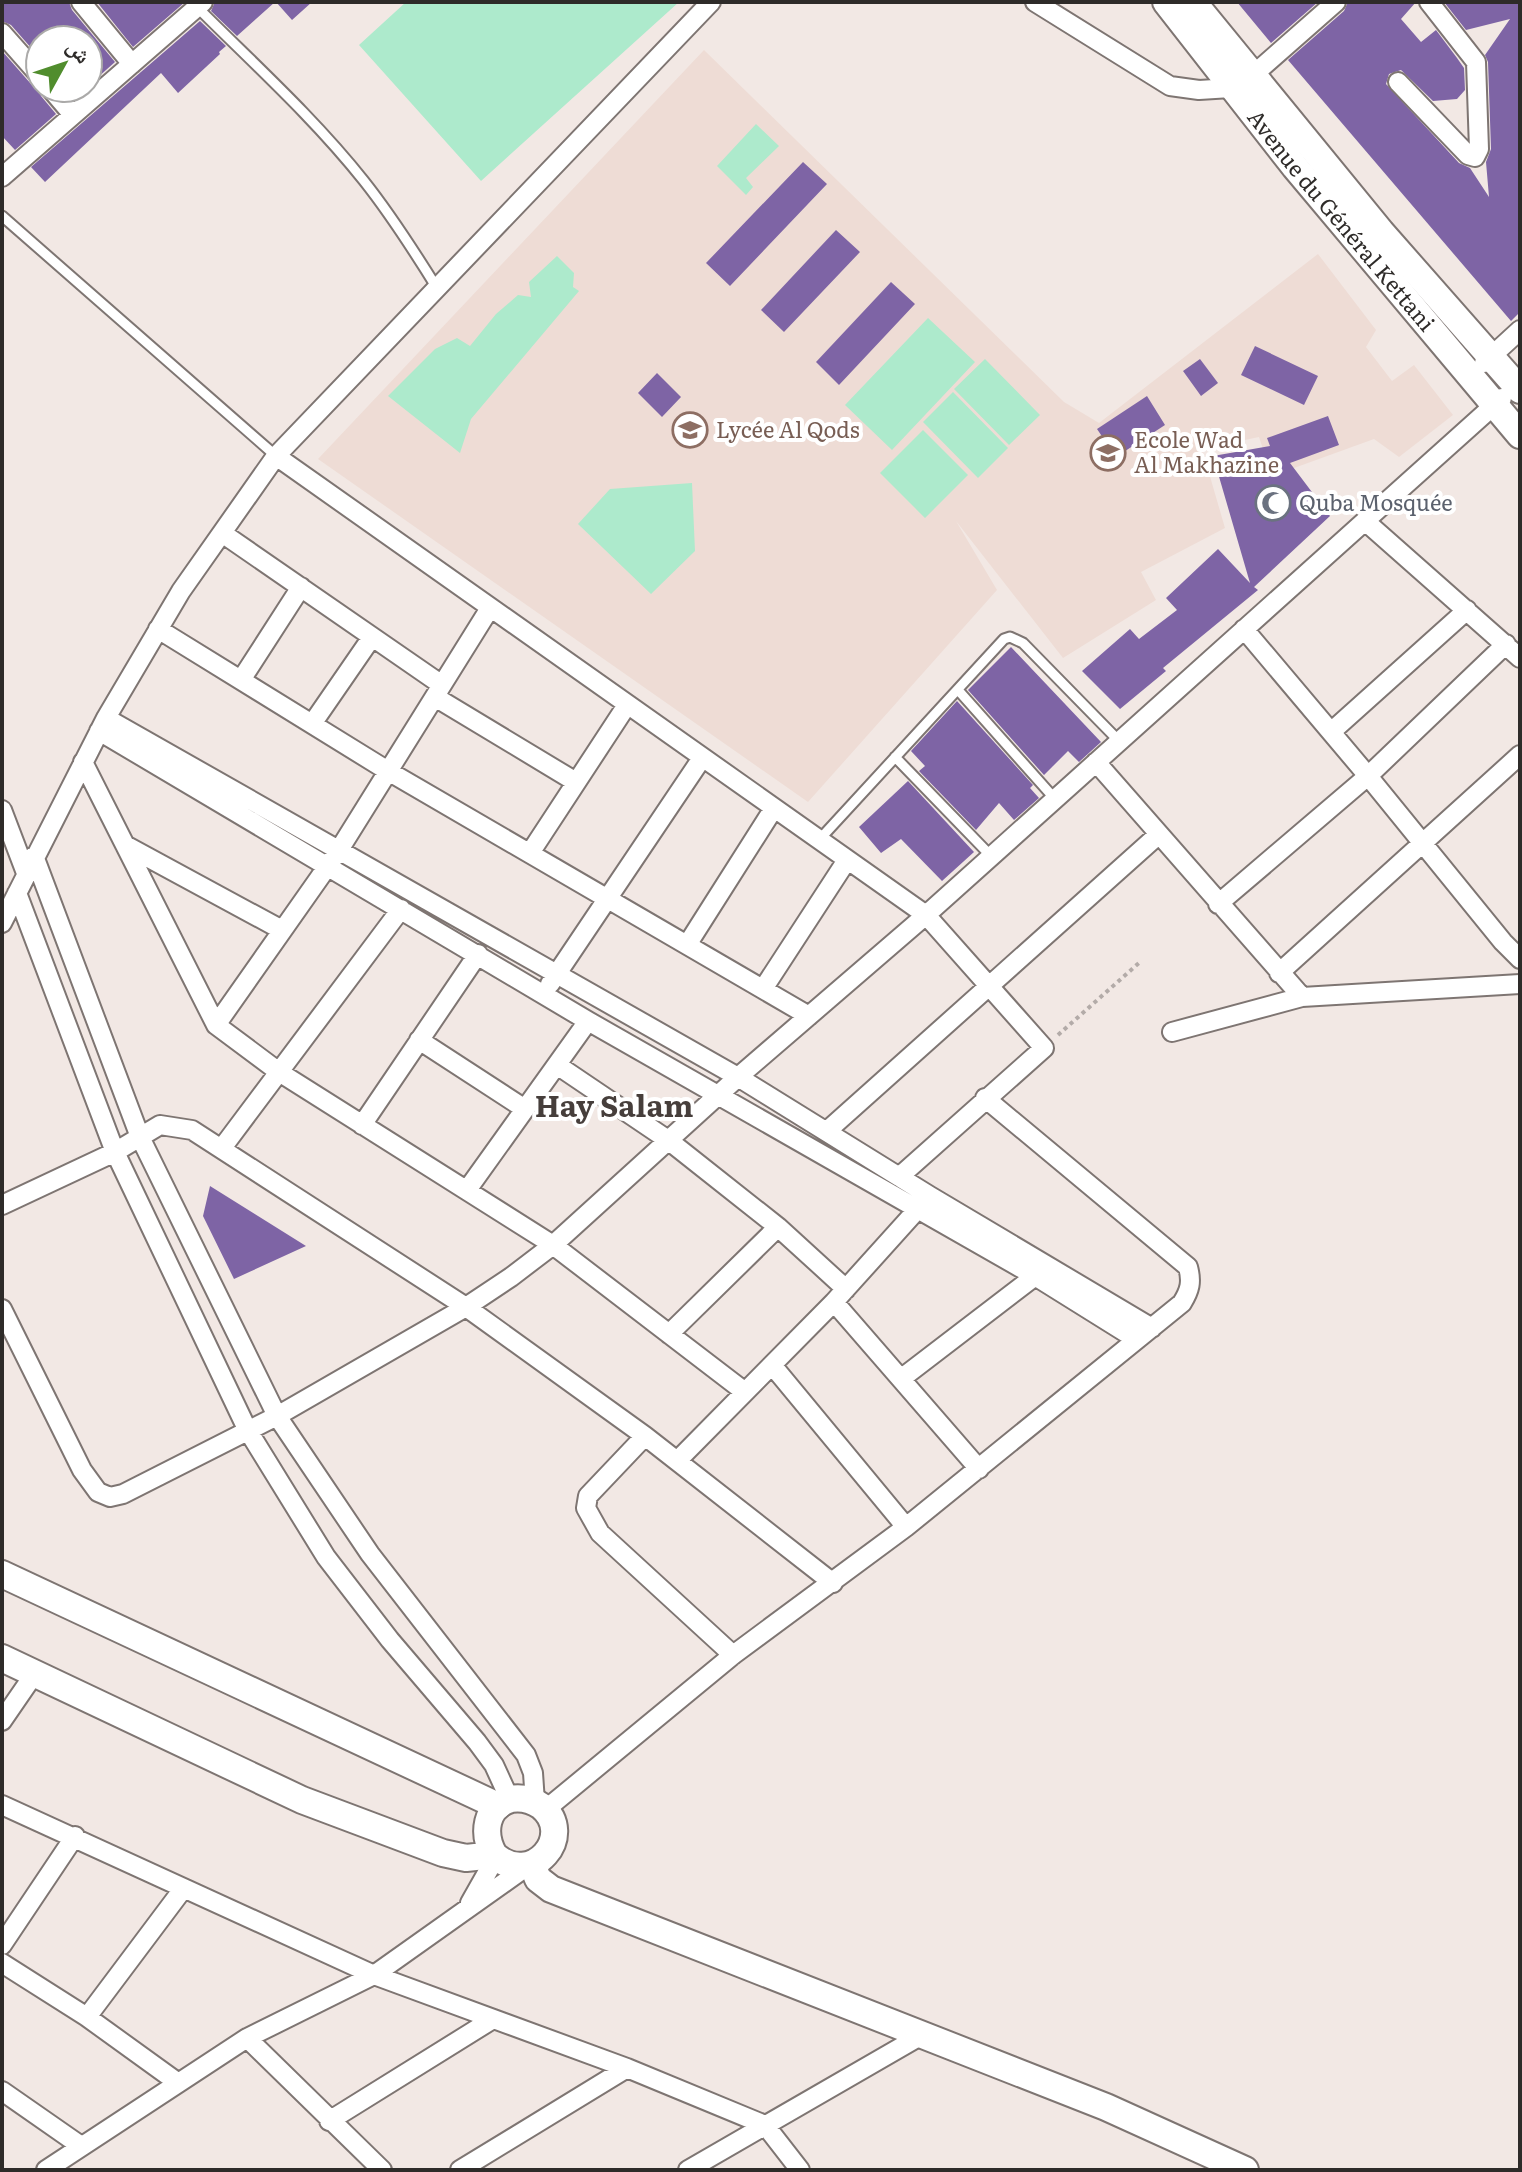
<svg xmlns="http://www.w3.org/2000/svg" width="1522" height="2172" viewBox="0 0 1522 2172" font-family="Literata,'Noto Naskh Arabic',serif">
<rect width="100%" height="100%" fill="#f2e8e4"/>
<path fill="#eedcd5" d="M704 50 1064 402 1099 423 1318 254 1376 330 1366 347 1392 381 1414 365 1453 415 1399 457 1374 439 1272 476 1259 437 1202 449 1225 528 1141 572 1156 600 1063 658 956 521 997 590 808 802 318 459Z"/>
<path fill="#adeacc" d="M406 2H679L481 181 359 45Z
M756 124 779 146 746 178 753 187 746 195 717 166Z
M557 256 574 273 573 287 579 291 471 419 460 453 388 396 435 349 457 338 470 346 496 314 518 295 531 297 529 282Z
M928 318 975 362 892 450 845 405Z
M985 359 1040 415 1009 445 954 389Z
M953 392 1008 448 978 478 923 422Z
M923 430 968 475 925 518 880 473Z
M692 483 695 551 651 594 578 524 610 489Z"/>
<path fill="#7e64a5" d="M2 2H69L72 10 115 62 88 86V40H40V58L11 25 2 21Z
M97 2H185L133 47Z
M215 2H275L237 36 211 11Z
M276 2H312L292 20Z
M1237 2H1318L1271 43Z
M1348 2H1416L1401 19 1421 42 1436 30 1457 58 1464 68 1465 90 1457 99 1433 101 1401 70 1389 74 1386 84 1459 163 1470 168 1489 197 1486 162 1491 149 1488 62 1485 55 1510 19 1466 30 1444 2H1520V312L1511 321 1288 60 1344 11Z
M200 21 226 46 219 52 220 54 178 93 161 73 45 182 31 167Z
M2 51 31 84 38 88 41 96 56 114 15 150 2 136Z
M803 162 827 184 730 286 706 263Z
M836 230 860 252 784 332 761 310Z
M891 282 915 304 839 385 816 362Z
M1255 346 1318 376 1304 405 1241 375Z
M1200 359 1218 383 1201 396 1183 371Z
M657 373 681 397 662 417 638 393Z
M1147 396 1165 425 1116 457 1097 429Z
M1328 416 1339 445 1290 463 1330 516 1254 587 1258 590 1163 668 1166 671 1120 709 1082 671 1130 629 1139 639 1177 610 1166 598 1218 549 1250 583 1213 456 1270 446 1267 438Z
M1011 647 1101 742 1079 762 1068 751 1044 775 968 690Z
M957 701 1033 785 1030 788 1039 798 1014 820 999 803 976 830 919 771 925 766 911 751Z
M908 781 974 852 942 881 901 839 881 853 859 827Z
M210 1186 306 1246 234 1279 203 1216Z"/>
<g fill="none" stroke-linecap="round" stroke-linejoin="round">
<defs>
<path id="lane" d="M197 7C254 64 314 118 364 181 391 215 414 251 437 288
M2 216 276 456
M958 690 1055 799
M895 757 991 856
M819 840 1004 639 1010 637 1023 643 1119 741"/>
<path id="street" d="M81 2 132 64
M1035 2 1170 86 1199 90 1231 88 1253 75 1336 2
M2 33 40 76
M1398 82 1468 155 1475 157 1479 149 1476 62 1429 2
M50 88 73 115
M2 177 203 2
M1484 363 1520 330
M276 456 926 915 1044 1048 899 1177
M1365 521 1520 658
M222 533 442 685
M158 629 388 771 809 1016
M1244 629 1368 776 1503 942 1520 959
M241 680 301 587
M435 697 576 782
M106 718 738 1077 930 1196 1152 1328
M312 724 372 637
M99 731 588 1021 1035 1276 1136 1339
M1331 732 1467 610
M83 762 216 1025 279 1072 553 1245 745 1392
M1096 762 1302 997
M2 810 26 873
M125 845 282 930
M530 853 627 705
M34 856 140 1137 277 1416 370 1554 526 1755 533 1773 535 1802
M17 893 115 1152 247 1429 326 1557 390 1640 477 1742 494 1765 510 1800
M1218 904 1368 776 1506 644
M2 923 106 718 181 591 276 456 711 2
M687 945 774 808
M1279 973 1520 755
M550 984 702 758
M763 989 847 860
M216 1025 339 850 490 608
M1172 1032 1302 997 1520 984
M419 1040 525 1109
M557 1065 668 1140 778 1227 846 1289
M362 1125 478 954
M827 1131 1158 835
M222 1148 401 909
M467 1190 588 1021
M925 1201 834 1302 979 1469
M2 1205 115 1152 160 1125 192 1130 466 1307 645 1436 833 1583
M2 1309 82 1470 98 1492 110 1497 123 1494 277 1416 466 1307 511 1277 553 1245 738 1077 926 915 1502 398
M669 1334 778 1227
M772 1365 906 1527
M902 1378 1043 1270
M645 1436 588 1496 586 1508 600 1533 733 1655
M677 1461 834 1302
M2 1721 35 1673
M2 1805 374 1975 627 2068 765 2125 800 2170
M545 1810 733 1655 906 1527 1182 1303C1190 1290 1192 1282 1188 1267L985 1098
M470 1903 496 1857
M2 1945 75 1836
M2 1963 87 2017 177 2082
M87 2017 183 1889
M247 2038 382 2170
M2 2091 81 2146
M329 2121 493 2019
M46 2170 247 2038 374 1975 529 1865
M460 2170 627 2068
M688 2170 922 2035"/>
<g id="secondary">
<path id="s1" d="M1166 2 1295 167 1520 435"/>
<path d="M1193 2 1381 232 1520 390"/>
<path d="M2 1574 498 1806"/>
<path d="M2 1658 302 1800 443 1853 466 1858 494 1855C532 1889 577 1835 541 1806 532 1800 522 1797 511 1799 485 1806 482 1834 494 1855"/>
<path d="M532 1864 538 1879 551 1889 1106 2107 1245 2170"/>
</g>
</defs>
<use href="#lane" stroke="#7e7572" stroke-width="13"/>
<use href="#street" stroke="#7e7572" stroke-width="22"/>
<use href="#secondary" stroke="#7e7572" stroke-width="30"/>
<path stroke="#b3aba8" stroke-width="4" stroke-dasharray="4 4" stroke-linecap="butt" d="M1058 1035 1140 962"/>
<use href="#lane" stroke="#fff" stroke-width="9"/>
<use href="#street" stroke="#fff" stroke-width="18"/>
<use href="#secondary" stroke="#fff" stroke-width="26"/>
</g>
<defs>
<symbol id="school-ring" viewBox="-11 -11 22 22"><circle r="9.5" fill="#fff" stroke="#8d6e63" stroke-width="1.5"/><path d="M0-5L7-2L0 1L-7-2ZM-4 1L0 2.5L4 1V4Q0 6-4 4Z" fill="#8d6e63"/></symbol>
<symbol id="mosque-ring" viewBox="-11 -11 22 22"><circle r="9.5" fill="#fff" stroke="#6b7280" stroke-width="1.5"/><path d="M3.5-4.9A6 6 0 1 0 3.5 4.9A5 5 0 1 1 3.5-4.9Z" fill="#6b7280"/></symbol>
</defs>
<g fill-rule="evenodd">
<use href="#school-ring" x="670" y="410" width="40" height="40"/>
<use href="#school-ring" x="1088" y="433" width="40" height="40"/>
<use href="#mosque-ring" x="1253" y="483" width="40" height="40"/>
</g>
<g text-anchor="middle" stroke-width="8" stroke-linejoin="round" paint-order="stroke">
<g font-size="22" fill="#2e2b29" stroke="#fff">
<text dy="8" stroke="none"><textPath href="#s1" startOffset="280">Avenue du Général Kettani</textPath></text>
</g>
<g font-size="22" fill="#785e54" stroke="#fff" text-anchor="start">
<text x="716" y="438">Lycée Al Qods</text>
<text x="1134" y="448">Ecole Wad<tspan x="1134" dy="25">Al Makhazine</tspan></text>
</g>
<g font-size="22" fill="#5b616d" stroke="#fff" text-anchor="start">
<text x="1299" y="511">Quba Mosquée</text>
</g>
<g font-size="30" font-weight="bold" fill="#463e3b" stroke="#fff">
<text x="614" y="1117">Hay Salam</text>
</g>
</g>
<rect width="1522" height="2172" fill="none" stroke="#2e2b29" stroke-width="8"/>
<g transform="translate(64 64) rotate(50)"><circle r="38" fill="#ffffff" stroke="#abaaa9" stroke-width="2"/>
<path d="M0-6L14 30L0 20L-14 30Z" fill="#508d2d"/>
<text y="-12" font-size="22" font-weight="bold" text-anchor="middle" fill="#2e2b29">ش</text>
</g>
</svg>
